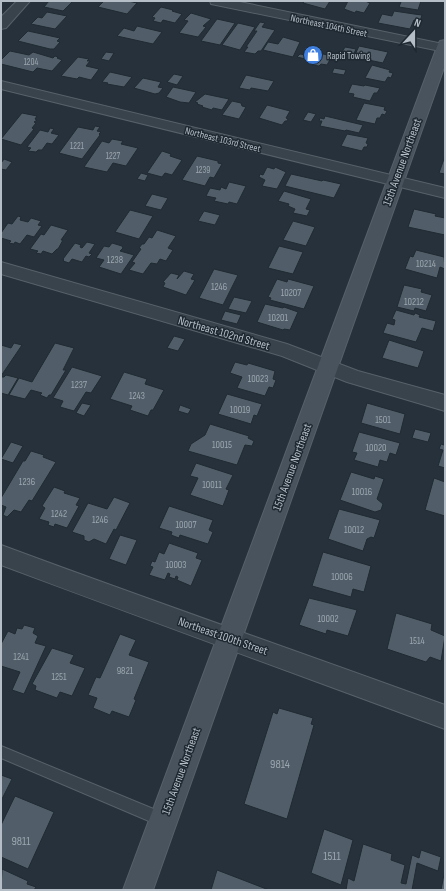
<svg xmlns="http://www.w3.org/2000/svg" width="446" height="891" viewBox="0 0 446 891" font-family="'Sofia Sans Condensed',sans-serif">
<rect width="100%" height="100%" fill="#26313b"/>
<path fill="#515e69" stroke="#202a32" d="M49 1H73L63 11 44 7Z
M104 1H128L137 3 127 14 98 7Z
M305 1H330L325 9 303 3Z
M348 1H365L370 3 364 13 356 11 355 13 344 9Z
M397 1H421L418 10 399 7 401 2Z
M161 7 173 10 172 11 182 14 175 23 163 20 161 23 153 21 155 18 152 17Z
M394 11 414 14 422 15 420 21 414 20 410 29 378 23 382 14 392 16Z
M47 12 67 16 55 29 31 24 38 17 42 18Z
M191 13 211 19 203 26 206 27 198 37 179 33 188 21 184 20Z
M217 19 235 23 220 45 201 41Z
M260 22 265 23 262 27 275 30 261 51H258L255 54 244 52 248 47H246L257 31H254Z
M238 23 255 27 240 50 222 45Z
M137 26 162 32 153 44 117 36 124 28 134 31Z
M28 31 60 38 57 41 60 42 54 49H50L18 41Z
M283 37 300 42 293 57 263 50 268 42 278 44Z
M359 46 388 52 383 63 354 57Z
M345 47 356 49 353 56 341 54Z
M309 49 321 51 323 54 332 56 327 65 321 64 319 66 312 65 314 61 297 57 300 54 306 55Z
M10 51 29 55 33 52 53 58 55 56 58 57 57 58 62 60 52 71 37 68 33 72 1 64V60Z
M106 52 114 53 109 61 101 59Z
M78 57 89 59 87 61H90L86 66 99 69 91 80 79 77 77 79 61 76Z
M372 65 390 70 389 72 393 73 391 78 388 77 385 82 365 78Z
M334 68 346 70 344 75 332 73Z
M110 72 132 77 124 87 107 84 108 83 102 82Z
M174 74 183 76 177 85 167 82Z
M246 75 274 81 268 91 251 88 250 90 239 88Z
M143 78 161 82 158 87 163 88 159 93 155 94 134 88Z
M352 84 364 86 365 85 380 88 377 93H374L370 101 353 97 354 94 348 93Z
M173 87 196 92 189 103 180 102 166 97Z
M205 94 229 99 222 110 213 108 212 110 202 107 203 106 197 104 198 103 195 102Z
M232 101 241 103 242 106 246 107 239 119 222 115Z
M364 103 385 107 384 110 387 111 385 115 382 114 380 118H377L375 124 356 120Z
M267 105 290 111 286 118 288 119 287 121H285L282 125 259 118Z
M308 112 316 114 311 122 303 120Z
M22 113 37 116 35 119 37 120 34 122 36 123 32 128 34 129 21 145 1 139Z
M325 116 363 125 359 133 346 130 345 131 320 126 322 121H319L320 118 324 119Z
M95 126 100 127 97 131 101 132 99 134 100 135 82 159 59 153 78 127 93 130Z
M50 128 54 129 51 133 59 135 52 144 47 143 42 150H38L36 152 28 151 31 148 27 147 40 130 48 132Z
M347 134 368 138 366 143 368 144 367 147H364L362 151 341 146Z
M112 139 123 141 121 144 138 148 126 166 113 163 107 172 84 167 102 141 109 143Z
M162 151 171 154 170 156 182 160 172 175 165 173 162 177 147 173Z
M197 156 218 161V163L222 164 214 178 210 177 205 186 182 180Z
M445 156V174L439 173Z
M4 159 12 162 6 170 1 169V163Z
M267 167 274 169 275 167 286 172 277 189 262 186 265 180 259 177 260 174 263 175Z
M141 173 148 175 145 181 137 179Z
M291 174 322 181 323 180 341 184 334 198 285 186Z
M229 182 246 186 237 204 229 202 228 204 214 201 216 198 206 196 210 188 220 190 221 187 226 189Z
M284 191 311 199 306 209 310 210 307 216 293 213 295 209 288 206 289 204 278 201Z
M152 194 168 198 161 210 145 206Z
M414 209 436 214 435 216 445 218V235L408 227Z
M130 210 153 216 139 239 115 232Z
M204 211 220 215 215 225 198 221Z
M18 216 21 217 20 220 28 222 31 218 41 221 38 225 42 226 34 237 27 235 20 244 15 242 14 244 9 243 11 241 1 238V233L8 223 12 224Z
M293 221 315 227 306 246 283 240Z
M51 225 68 230 61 240H63L58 249H57L52 254 43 251 41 254 36 253 38 251 30 249 41 234 44 235Z
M157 230 176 236 168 248 173 250 166 261 160 259 157 264 151 263 143 274 129 270 135 263 132 262 141 249 139 248 142 244H144L149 237 152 238Z
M87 242 95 244 89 253 92 254 89 257 86 256 82 262 72 259 69 263 63 261 64 260 63 259 75 243 81 245 80 247 82 248Z
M112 243 122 246 123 248 120 251 134 255 121 274 99 267 104 260 96 258 104 246 109 247Z
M279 246 303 252 293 274 268 268Z
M416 250 444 257 445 269 440 267 437 278 405 269 410 256 413 257Z
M214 269 238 275 223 305 199 298Z
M184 271 194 274 191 279 195 280 186 295 163 287 165 283 163 282 171 273 179 275 177 279Z
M277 279 287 282 288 279 314 286 304 309 270 300 271 298 268 297Z
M404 285 422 289 421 292 432 295 426 311 415 308 414 311 397 307Z
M234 297 252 301 246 313 228 309Z
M265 304 283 308 284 307 298 312 290 330 284 329 283 330 257 322Z
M396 310 414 315 415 313 420 315 419 317 436 321 433 331 422 328 416 342 383 333 387 323 394 325 395 320 392 319Z
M225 311 241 315 237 324 221 320Z
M174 336 185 339 178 351 167 348Z
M389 340 424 351 418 368 382 358Z
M14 343 22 345 1 376V345L11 348Z
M55 343 74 348 63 370H66L51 395H49L47 398 40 395 42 393 31 390 25 399 9 395 19 378 32 382Z
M235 362 247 365 248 363 275 371 273 379 276 380 273 388 269 387 265 396 237 388 242 377 230 373Z
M72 367 102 376 91 393 86 392 74 411 60 407 63 401 53 398Z
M124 372 147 379 145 384 164 390 153 410H151L148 416 130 410 132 406 110 399Z
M6 375 18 378 8 395 1 393V377H4Z
M227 394 262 404 257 416 254 415 251 424 218 414Z
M82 403 91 405 84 416 76 413Z
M367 403 405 414 400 434 361 423Z
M180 405 191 409 188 414 178 411Z
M210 424 249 436 248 438 254 441 252 446 245 445 237 465 188 451 191 444 205 435Z
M415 429 431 433 428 442 412 438Z
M359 432 400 443 396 455 390 453 387 462 380 460 378 467 354 460 357 453 352 452Z
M445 441V468L438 466 443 450 439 449 441 444 444 445Z
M11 442 23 446 13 463 1 459Z
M31 451 44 455 43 457 56 462 32 501 29 500 21 512 14 510 7 517 3 515 6 507 1 505V498L23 461H25Z
M196 463 233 475 226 489 229 490 223 506 190 495 198 478 190 476Z
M351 472 374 479 375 476 384 479 377 499 383 504 381 510 375 512 340 500Z
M434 478 445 482V516L425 510Z
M54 487 65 491 64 493 80 498 76 505 79 506 67 528 55 524 54 527 48 525 49 522 39 519 45 508 42 506Z
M114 497 130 503 116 530 114 529 106 544 94 539 89 542 84 540V536L72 532 88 503 107 509Z
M169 506 213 520 209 530 213 532 208 544 180 535 179 538 171 535 172 532 159 528Z
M339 509 380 520 374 538 371 537 367 539 363 551 328 539Z
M120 535 137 540 126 565 109 559Z
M169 543 198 553 196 558 202 560 191 586 177 580 178 577 176 576 175 579 169 577 170 574 168 573 165 580 149 575 153 567 150 566 152 561 155 562 159 552 164 554Z
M323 552 371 566 364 592 353 589 351 597 312 586Z
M309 598 357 610 348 636 327 630 326 634 299 625Z
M396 613 432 624 431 630 445 636 441 661 430 657 426 662 387 649Z
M24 625 35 628 33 633 38 636 35 643 46 646 24 694 12 690 20 672 1 666V644L8 631 15 634 17 628 22 629Z
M120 634 136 640 129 655 149 662 134 699 136 700 129 717 112 711 110 715 93 708 97 698 88 695 96 677 100 678Z
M52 648 74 655 70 663 85 668 72 696 60 692 57 698 35 690 36 686 32 684Z
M279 708 313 718 311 724 314 725 287 819 244 804 273 712 277 714Z
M1 775 12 779 1 801Z
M15 796 54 812 28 869 1 857V825Z
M324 829 353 840 341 885 311 873Z
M363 844 392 854 391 860 405 865 401 883 406 884 412 855 419 858 421 850 441 857 438 871 417 863 412 890H346L348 878 354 881Z
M2 869 28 881 27 884 36 887 34 890H1Z
M445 869V890H441Z
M217 870 269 890H211Z"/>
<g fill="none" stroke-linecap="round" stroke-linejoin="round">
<defs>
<path id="lane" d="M1 746 168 815 170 820 168 825 163 827 1 758Z"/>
<path id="street" d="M17 1H30L6 28 1 29V17Z
M210 1H235L443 44H445V52L216 5 211 4Z
M1 81 445 188V198L1 89Z
M1 262 287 344 358 371 445 395V411L347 382 282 356 1 274Z
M1 545C149 600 297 651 445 705V729C297 674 149 621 1 565Z"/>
<path id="secondary" d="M445 40V65L153 890H123L438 44 440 41Z"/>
</defs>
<use href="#lane" stroke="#576169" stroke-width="2"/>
<use href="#street" stroke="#576169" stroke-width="2"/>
<use href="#secondary" stroke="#576169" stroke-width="2"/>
<use href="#lane" fill="#39434b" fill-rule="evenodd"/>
<use href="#street" fill="#39434b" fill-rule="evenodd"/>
<use href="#secondary" fill="#48535e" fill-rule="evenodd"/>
</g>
<defs>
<symbol id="shop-disc" viewBox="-11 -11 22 22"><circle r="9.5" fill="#3f7fe0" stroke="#1e2830"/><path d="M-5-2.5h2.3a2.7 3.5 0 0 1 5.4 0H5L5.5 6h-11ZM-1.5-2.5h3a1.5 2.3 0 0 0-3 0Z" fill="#fff"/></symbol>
</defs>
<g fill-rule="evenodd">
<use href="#shop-disc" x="302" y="44" width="22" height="22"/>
</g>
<g text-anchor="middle" stroke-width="3" stroke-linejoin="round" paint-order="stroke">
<g font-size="9" fill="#9ca6b0">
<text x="31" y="65">1204</text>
<text x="77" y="149">1221</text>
<text x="113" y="159">1227</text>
<text x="203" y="173">1239</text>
</g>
<g font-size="10" fill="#b5bec7" stroke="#1e2830">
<text transform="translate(329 25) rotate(12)" y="4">Northeast 104th Street</text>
<text transform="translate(223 139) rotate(14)" y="4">Northeast 103rd Street</text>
</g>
<g font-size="10" fill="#b5bec7" stroke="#1e2830" text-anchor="start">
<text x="327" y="59">Rapid Towing</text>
</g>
<g font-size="10" fill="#9ca6b0">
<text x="115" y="263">1238</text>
<text x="426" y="267">10214</text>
<text x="219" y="290">1246</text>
<text x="291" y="296">10207</text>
<text x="414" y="305">10212</text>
<text x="278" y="321">10201</text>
<text x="258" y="382">10023</text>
<text x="79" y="388">1237</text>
<text x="137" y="399">1243</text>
<text x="240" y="413">10019</text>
<text x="383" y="423">1501</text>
<text x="222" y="448">10015</text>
<text x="376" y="451">10020</text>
<text x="27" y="485">1236</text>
<text x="212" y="488">10011</text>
<text x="362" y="495">10016</text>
<text x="59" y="517">1242</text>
<text x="100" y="523">1246</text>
<text x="186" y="528">10007</text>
<text x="354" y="533">10012</text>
<text x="176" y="568">10003</text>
<text x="342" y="580">10006</text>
<text x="328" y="622">10002</text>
<text x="417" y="644">1514</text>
<text x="21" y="660">1241</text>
<text x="125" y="674">9821</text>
<text x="59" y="680">1251</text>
</g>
<g font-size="12" fill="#b5bec7" stroke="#1e2830">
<text transform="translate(402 162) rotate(-70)" y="4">15th Avenue Northeast</text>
<text transform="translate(224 333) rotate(16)" y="4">Northeast 102nd Street</text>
<text transform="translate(292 467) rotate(-70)" y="4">15th Avenue Northeast</text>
<text transform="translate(223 636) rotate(19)" y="4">Northeast 100th Street</text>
<text transform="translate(181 771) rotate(-70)" y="4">15th Avenue Northeast</text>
</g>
<g font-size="12" fill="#9ca6b0">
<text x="280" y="768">9814</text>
<text x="21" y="845">9811</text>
<text x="332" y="860">1511</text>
</g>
</g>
<rect width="446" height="891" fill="none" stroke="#b5bec7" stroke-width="4"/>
<g transform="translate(414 32) rotate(21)" stroke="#1e2830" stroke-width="3" paint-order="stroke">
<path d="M0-3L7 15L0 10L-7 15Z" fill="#b5bec7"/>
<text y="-6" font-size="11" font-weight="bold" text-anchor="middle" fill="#b5bec7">N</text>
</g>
</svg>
